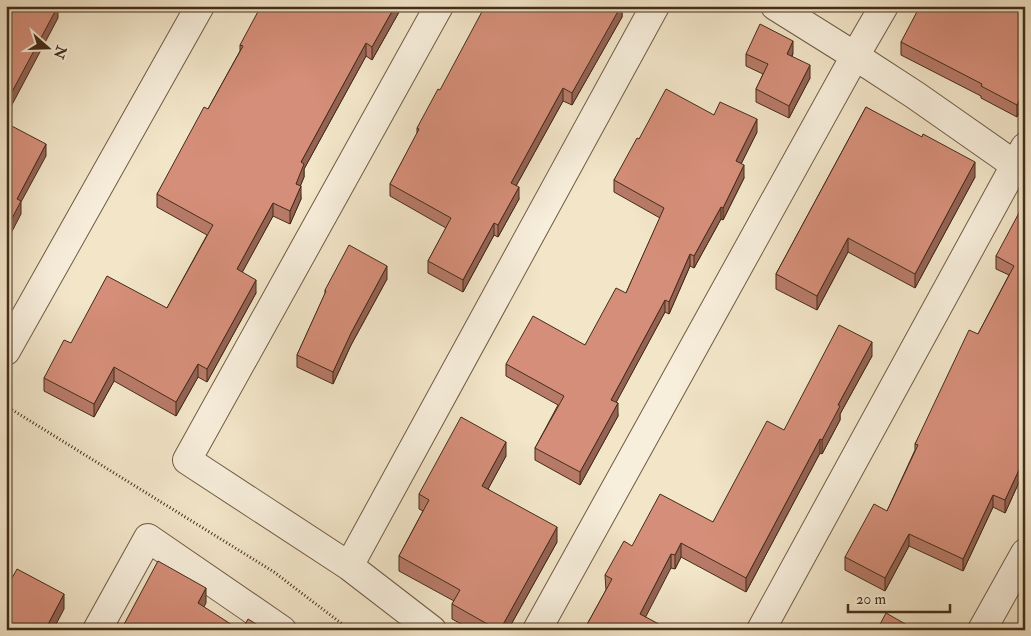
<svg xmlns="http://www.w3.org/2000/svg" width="1031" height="636" viewBox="0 0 1031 636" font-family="'IM FELL Double Pica',serif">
<rect width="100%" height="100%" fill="#f2e5c8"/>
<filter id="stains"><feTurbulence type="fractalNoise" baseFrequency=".004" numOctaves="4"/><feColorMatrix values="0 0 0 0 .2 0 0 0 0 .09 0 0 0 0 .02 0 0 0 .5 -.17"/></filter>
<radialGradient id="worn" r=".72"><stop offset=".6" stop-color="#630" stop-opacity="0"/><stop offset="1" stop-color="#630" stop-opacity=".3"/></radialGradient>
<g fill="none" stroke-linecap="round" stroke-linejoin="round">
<defs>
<path id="minor" d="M775 6 855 56 915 95 1025 172
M6 351 200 6
M349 566 655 6
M97 630 148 538 282 630
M432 630 349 566 187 460 439 6
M537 630 855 56 884 6
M761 630 1025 147
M982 630 1025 553"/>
</defs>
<use href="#minor" stroke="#705b45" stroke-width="30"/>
<path stroke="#442d19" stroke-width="3" stroke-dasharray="1 2.5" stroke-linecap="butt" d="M6 406 274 572 350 630"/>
<use href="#minor" stroke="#f7eedb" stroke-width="28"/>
</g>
<path fill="#b77a68" stroke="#442d19" d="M399 6V12L372 60 366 56 304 169V177L300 186 301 199 290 224 273 216 242 272 256 293 207 382 198 377 176 416 114 381 94 417 44 391V378L71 343 167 308 207 235 157 207V194L208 109 240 51V45Z
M1025 6V102L1017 117 981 98V96L901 55V42Z
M622 7V17L572 105 563 101 516 186 519 199 498 237 494 235 463 292 428 273V261L446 228 390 196V184L417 134V128Z
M793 53 792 57 810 78 789 118 756 102V89L763 74 746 66V54Z
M866 107 975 177 915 288 848 252 817 310 776 289V274Z
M714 115 757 132 741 164 744 178 723 220 721 219 694 268 690 266 669 314 665 312 616 402 618 416 580 485 535 460V448L558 405 506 376V364L585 345 626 293 660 218 614 192V180L639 139Z
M1025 214V469L1005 513 993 507 963 571 909 546 885 591 845 570V557L887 511 915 450V444L978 334 1009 275 996 269V256Z
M387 279 351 345 333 384 297 367V355L325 294V290Z
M872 356 840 414V420L822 454 820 453 746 592 681 557 675 569 671 568 584 630 606 590 605 575 632 546 713 522 784 430Z
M506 456 488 489 557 542 508 630H472L452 619V604L454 601 399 571V556L423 511 419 509V494Z"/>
<path fill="#956355" stroke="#442d19" d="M54 6H58V18L6 116V103Z
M395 6H399V12L372 60V47Z
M618 6H622V17L572 105V93Z
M793 41V53L787 66V54Z
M366 43V56L304 169V177L296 197V184L301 162Z
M1025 48V61L1021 55Z
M810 65V78L789 118V106Z
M563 88V101L511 195V183Z
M1025 89V102L1017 117V105Z
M757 119V132L736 174V161Z
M46 144V156L21 202V214L6 243V230L17 199Z
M975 162V177L915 288V274Z
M744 165V178L723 220V208Z
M301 186V199L290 224V211Z
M519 187V199L498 237V225Z
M273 203V216L237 282V269Z
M721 207V219L694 268V256Z
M494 223V235L463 292V280Z
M848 238V252L817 310V296Z
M690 254V266L669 314V302Z
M387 266V279L351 345 333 384V372L351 333Z
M256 280V293L207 382V369Z
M665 300V312L611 412V400Z
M872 342V356L840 414V420L822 454V440L838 405Z
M198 364V377L176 416V402Z
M114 367V381L94 417V404Z
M618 403V416L580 485V472Z
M820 439V453L746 592V578Z
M506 442V456L482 500V486Z
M1025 457V469L1005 513V500Z
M993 495V507L963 571V559Z
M557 527V542L508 630H500Z
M909 534V546L885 591V578Z
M681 543V557L675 569V555Z
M671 554V568L641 626 640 614Z
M206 588V603L198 618V603Z
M64 594V609L53 630H45Z"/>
<path fill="#d58e79" stroke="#442d19" d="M6 6H58L6 103Z
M261 6H395L372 47 366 43 301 162 304 164 296 184 301 186 290 211 273 203 237 269 256 280 207 369 198 364 176 402 114 367 94 404 44 378 64 340 71 343 107 276 167 308 213 225 157 194 204 107 208 109 243 46 240 45Z
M485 6H621L572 93 563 88 511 183 519 187 498 225 494 223 463 280 428 261 451 218 390 184 419 129 417 128 438 89 440 90Z
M920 6H1025V48L1021 55 1025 57V89L1017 105 981 86 982 84 901 42Z
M760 24 793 41 787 54 810 65 789 106 756 89 768 64 746 54Z
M666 89 714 115 720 102 757 119 736 161 744 165 723 208 721 207 694 256 690 254 669 302 665 300 611 400 618 403 580 472 535 448 564 396 506 364 533 316 585 345 616 288 626 293 664 208 614 180 637 138 639 139Z
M866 107 922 137 923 134 975 162 915 274 848 238 817 296 776 274Z
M6 123 46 144 17 199 21 201 6 230Z
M1020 211 1025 214V457L1005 500 993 495 963 559 909 534 885 578 845 557 874 504 887 511 918 445 915 444 969 330 978 334 1014 266 996 256Z
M349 245 387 266 351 333 333 372 297 355 326 291 325 290Z
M839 325 872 342 838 405 840 406 822 440 820 439 746 578 681 543 675 555 671 554 640 614 670 630H584L612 579 605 575 624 541 632 546 660 494 713 522 767 421 784 430Z
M461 417 506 442 482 486 557 527 500 630H498L452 604 460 590 399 556 429 500 419 494Z
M158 561 206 588 198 603 240 630H121Z
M17 569 64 594 45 630H6V589Z
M886 613 916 630H877Z
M248 619 266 630H242Z"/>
<rect width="1031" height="636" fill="none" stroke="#f2e5c8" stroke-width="25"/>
<rect x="8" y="8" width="1016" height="621" fill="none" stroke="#442d19" stroke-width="2.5"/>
<rect x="12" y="12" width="1006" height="611" fill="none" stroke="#442d19"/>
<g transform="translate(48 48) rotate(110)" stroke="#f7eedb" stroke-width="4" paint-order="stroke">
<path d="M0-4L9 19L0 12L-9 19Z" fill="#442d19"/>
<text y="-8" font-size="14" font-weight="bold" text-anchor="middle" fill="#442d19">N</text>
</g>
<path d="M848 604v8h102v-8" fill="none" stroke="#442d19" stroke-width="2.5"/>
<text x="856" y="604" font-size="15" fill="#442d19" stroke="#f7eedb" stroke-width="4" paint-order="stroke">20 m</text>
<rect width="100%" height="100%" filter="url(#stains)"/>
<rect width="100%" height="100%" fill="url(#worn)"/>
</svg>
